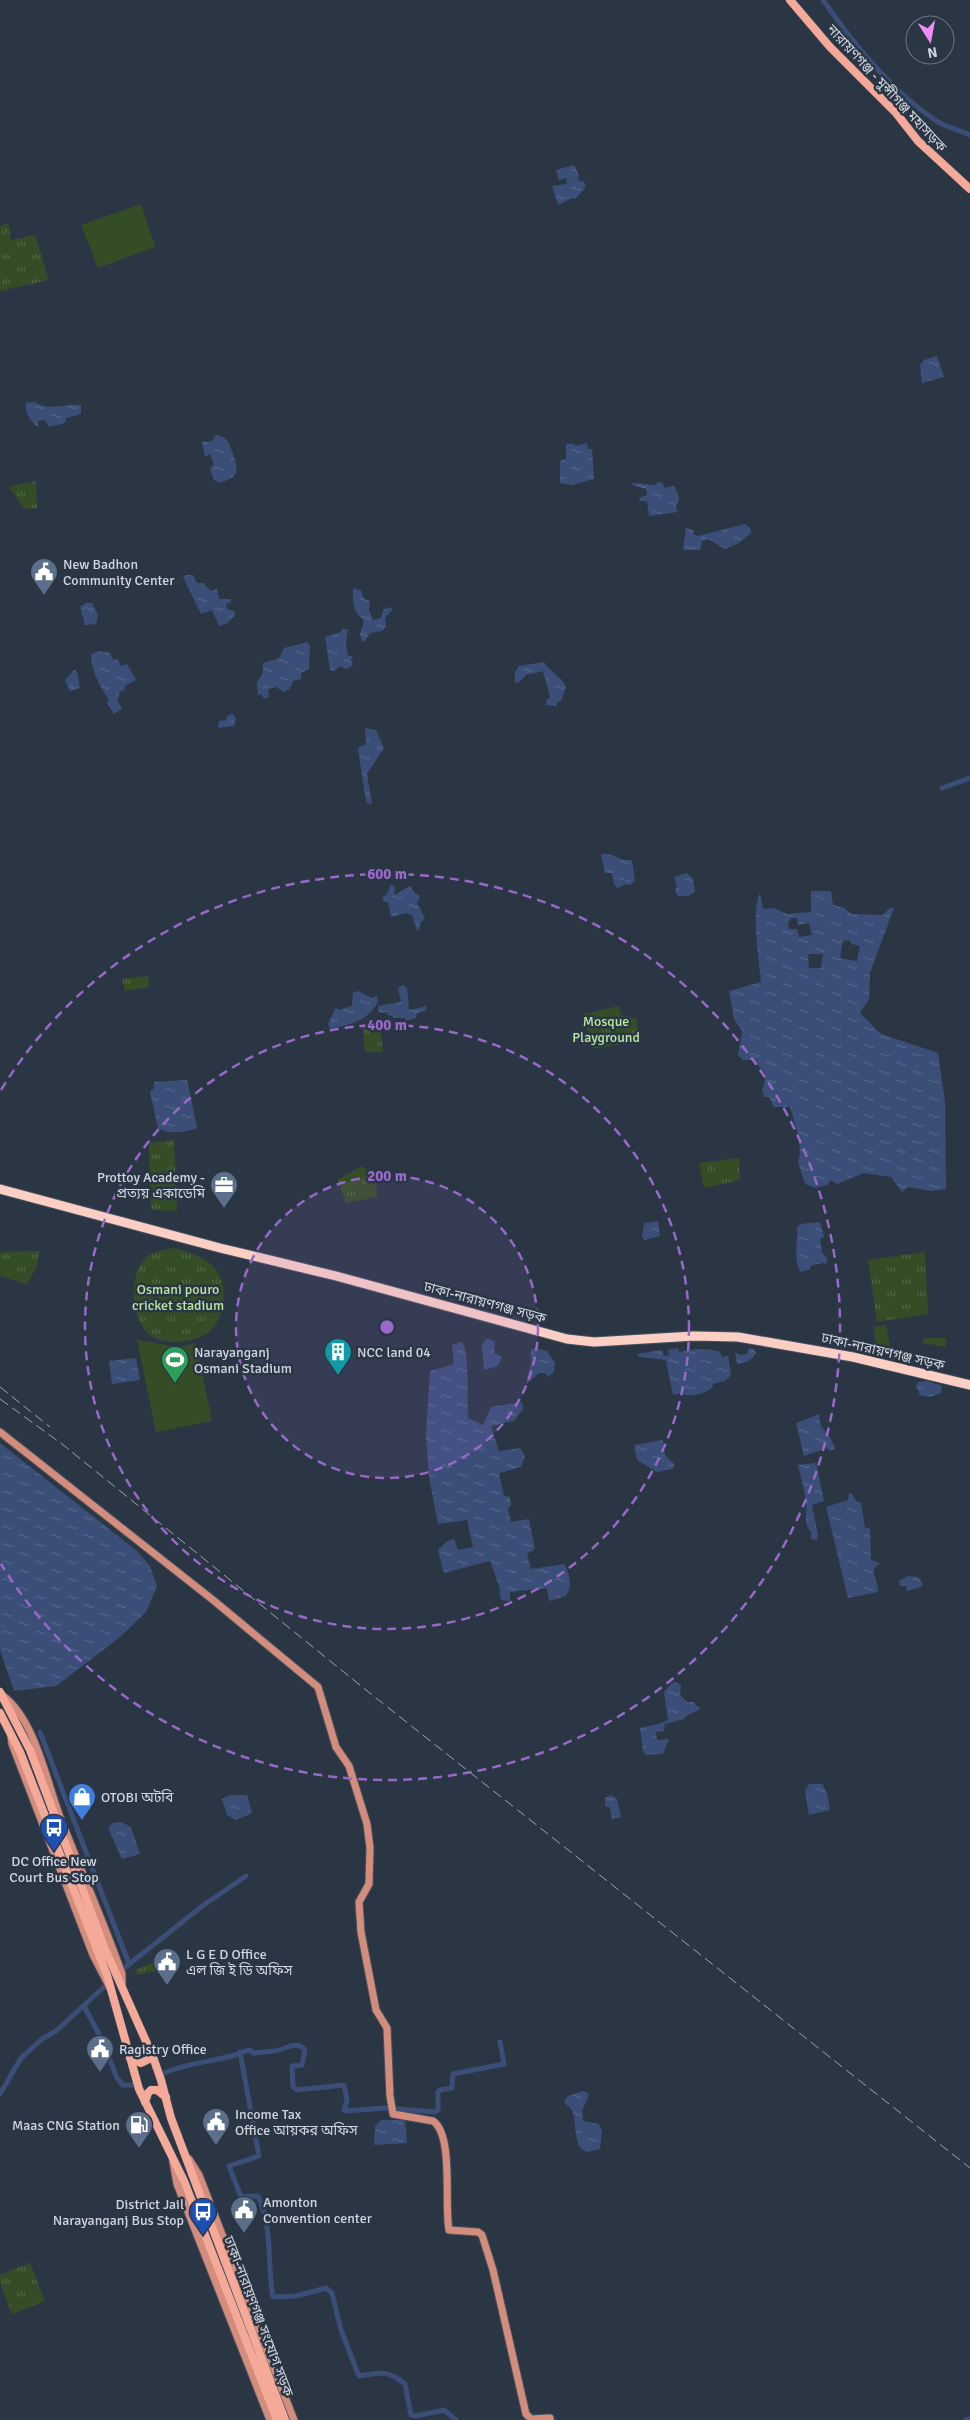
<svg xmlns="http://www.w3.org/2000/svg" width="970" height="2420" viewBox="0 0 970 2420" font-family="Signika,'Noto Sans Bengali',sans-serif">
<defs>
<pattern id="grass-tufts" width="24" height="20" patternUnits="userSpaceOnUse" patternTransform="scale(1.25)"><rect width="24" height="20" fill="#354d27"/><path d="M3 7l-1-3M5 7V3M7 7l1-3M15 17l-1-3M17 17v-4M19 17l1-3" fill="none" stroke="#516646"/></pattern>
<pattern id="water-ripples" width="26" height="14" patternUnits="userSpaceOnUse" patternTransform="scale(1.25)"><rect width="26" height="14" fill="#3b4e78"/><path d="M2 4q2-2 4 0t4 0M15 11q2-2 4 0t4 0" fill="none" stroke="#56678b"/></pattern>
</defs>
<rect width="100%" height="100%" fill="#2b3645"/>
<path fill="url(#grass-tufts)" d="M8 223 11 240 35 235 49 280 0 291V226Z
M36 481 37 508 25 509 9 487Z
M148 976 149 987 125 991 122 979Z
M619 1006 621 1015 637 1019V1037L617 1045 592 1049 584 1014Z
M379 1020 383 1052H365L363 1025Z
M174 1140 177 1211 151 1210 149 1143Z
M739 1158 740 1180 704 1188 699 1163Z
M362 1166 376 1180 377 1197 346 1203 338 1180Z
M174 1248C187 1251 201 1256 212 1265 229 1281 227 1315 210 1331 193 1345 154 1348 142 1326 131 1309 130 1272 146 1258 154 1251 163 1250 174 1248Z
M40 1251 36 1268 27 1284 0 1276V1252Z
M925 1252 928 1314 877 1322 868 1260Z
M923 1338H946V1347L923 1343Z
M162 1959 165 1969 137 1975 135 1970Z
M30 2263 45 2301 12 2314 0 2283V2275Z"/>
<path fill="#354d27" d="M141 204 155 247 98 268 81 225Z
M886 1325 891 1351 878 1354 873 1327Z
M137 1340 179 1347 196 1343 212 1421 156 1432Z"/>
<path fill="url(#water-ripples)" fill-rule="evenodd" d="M574 165 579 175 578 180 584 182 586 187 575 199 572 198 558 205 552 186 567 184 566 178 559 180 556 170Z
M937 356 944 377 922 383 920 365 924 360Z
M34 402C49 412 64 403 81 405V414L66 418 65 423 49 427 45 420 38 421V427C30 422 25 412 26 403Z
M216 435C229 438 229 443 233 454 239 471 239 477 220 483L214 480 210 469 214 464 210 454 205 457 202 442 212 441Z
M587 443 588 449H592L594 479 572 485 560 483V461L566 459V444H574L575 446Z
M658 482 663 483 664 488 674 486 679 496 678 503 676 505 677 512 649 516 647 501H640L639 498 647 495 646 489 632 485 633 483 655 485Z
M745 524 750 528 751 533 737 544 725 549 708 539 702 541 700 550H683L686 528 693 530 694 535 698 536Z
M186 575H193L197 583H203L211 591 217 589 219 599H230L231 602 226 604 227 609 235 611V615L228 623 219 626 212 610 201 614 183 577Z
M353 588 361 590 364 599 370 601 369 610 373 620 381 618 383 610 390 607 393 609 385 618 386 626 382 631 370 633 365 641 362 642 360 634C368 613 360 623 355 609 352 602 353 595 353 588Z
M86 603H92L98 615 96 624 85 625 80 607Z
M342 629H348L346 642 348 656H353L351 661 353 665 346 669 340 666 334 671 330 670 325 637 341 632Z
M307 642 310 645 309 669 301 673V679L293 681 290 689 284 692 276 687 268 689 269 697 264 699 261 694 258 695 257 682 263 673V663L279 658 284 648Z
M99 651 110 653 113 660 117 659 121 666 127 664 136 680 125 686 124 690 120 692 117 700 122 708 114 714 107 703 109 700C100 686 91 671 91 654Z
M544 662C550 673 561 675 566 687L561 701 557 702 556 706 546 705V701L550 697 543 671 526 675 519 682 515 683V672L519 666Z
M74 670 77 672 80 688 70 691 65 680Z
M231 712 236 718 234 726 218 728 219 721 226 720 228 715H232Z
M365 728 376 730 384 748 367 774 372 804 367 803 365 796 358 748 366 744Z
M601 854C617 853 616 861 632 860L635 881 630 885 626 884 618 888 614 885 612 873H605Z
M687 873 693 879 695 892 688 896H678L675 891 677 886 674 877Z
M391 884 395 887 394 895 410 886 415 893 420 896 417 903 425 918 421 922 419 930H417L412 915 406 913 391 917 388 902H384L382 898 387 894Z
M811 891H831L833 905 844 908 851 914 883 915 890 908H894L870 973 869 999 860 1013 881 1034 938 1053 945 1102 946 1189 932 1191 908 1187 902 1192 891 1177 864 1173 837 1184 831 1180 827 1185 816 1188 805 1184 798 1162C804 1149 794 1121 790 1107H774L769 1097H764L762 1088 764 1086 765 1073 753 1060H743L738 1055 742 1031 734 1019 729 991 761 982C759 959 751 913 760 893L763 909 774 908 787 914 811 912ZM791 918H797L798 925 809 923 812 935 799 937 797 929H789L788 924ZM849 940 852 944 860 946 857 961 840 958 843 941ZM808 954H823L821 968H809Z
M403 985 407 988 409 1010 427 1006 425 1011 417 1013 416 1018 406 1021 404 1018H393L392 1016 388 1015 387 1012 379 1013 378 1006 401 1002 398 988Z
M358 991 372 998 377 996 378 1002C368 1021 349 1025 330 1029L328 1024 336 1007 339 1010 352 1006 353 993Z
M187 1080 197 1127 195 1129C184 1132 168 1135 158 1128L150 1092 154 1088V1082Z
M658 1221 660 1236 645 1240 642 1236 644 1223Z
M820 1222 824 1237 820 1239 822 1252 828 1259 826 1264 823 1263 812 1265 809 1270 800 1272C793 1256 798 1243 797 1227L801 1224Z
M486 1338 495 1342 494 1353 502 1357 498 1366 484 1370 482 1346Z
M462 1342C470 1352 467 1403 468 1418L483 1425 491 1407 522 1402 523 1409 514 1421 491 1426 499 1451 520 1448 525 1456 521 1467 499 1473 504 1496 510 1497 511 1505 508 1509 511 1522 529 1519 535 1549 527 1554 531 1569 565 1564C569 1575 573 1585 566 1596L549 1601 547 1588 510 1592V1601L501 1600 499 1586 490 1561 444 1573 438 1550 446 1542 454 1539 458 1550 473 1547 467 1520 438 1524 429 1477 426 1435 430 1371 454 1364 452 1345Z
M535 1348 547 1351 555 1363 554 1372 548 1377 545 1373H539L527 1384C526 1375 530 1371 531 1363 532 1358 530 1355 531 1350Z
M678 1348 679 1352C692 1349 705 1347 720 1352L722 1357 728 1356 731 1375 725 1381 713 1384 712 1388C703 1394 691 1398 680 1393L673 1395 666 1360 639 1357 637 1354 662 1350 664 1356 669 1355 668 1350Z
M749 1348 754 1349 756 1353C752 1361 746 1362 737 1364L735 1352 740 1355 747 1354Z
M136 1358 140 1380 112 1384 109 1361Z
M927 1381 942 1386 941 1393 930 1397 920 1395 916 1386 918 1382Z
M819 1414C819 1432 831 1432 835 1449L829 1451 827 1448 804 1456 796 1423Z
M663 1440 665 1455 675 1465 672 1469 657 1472 637 1460 634 1445Z
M0 1443 137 1551 150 1566 157 1586 146 1612 119 1638 56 1686 14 1691 0 1650Z
M816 1463 824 1501 812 1505 818 1535 817 1540 811 1539V1532C802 1523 808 1512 806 1501 804 1489 801 1477 798 1465Z
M849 1493 852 1494 857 1502H861L865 1528H870L871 1560 880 1563 873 1570 877 1583 878 1592 848 1598 826 1507 848 1500Z
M908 1576 918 1577 923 1584 921 1587 906 1591 907 1586H900L899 1581Z
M676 1682 681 1685 680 1695 687 1702H694L696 1706 700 1707 699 1710 686 1716 684 1719 665 1724 664 1731 656 1732 657 1740 669 1739 663 1754 646 1755 643 1751 640 1728 658 1724 668 1720 664 1692 672 1683Z
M809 1784H822L827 1793 830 1810 809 1815 805 1791Z
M231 1795H247L252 1813 236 1820 227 1815 222 1799Z
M611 1795 617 1799 621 1817 612 1819 610 1808 605 1806V1798Z
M121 1822 131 1827 140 1854 122 1859 108 1828 113 1823Z
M582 2091 587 2092 589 2095 582 2111 583 2121 599 2124 602 2131 600 2149 587 2152C573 2148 577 2125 573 2113 572 2107 566 2106 564 2101L568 2096Z
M381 2120H405L407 2143 374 2145 375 2126Z"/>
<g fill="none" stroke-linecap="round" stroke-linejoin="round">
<path stroke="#3b4e78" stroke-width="1" d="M244 2363 266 2420"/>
<path stroke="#3b4e78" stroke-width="5" d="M823 0C854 44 890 90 935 120 945 127 959 130 970 135
M942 788 970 778
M40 1732 129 1964
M123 1969 201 1907 246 1876
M84 2006 102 2040 117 2078 123 2085H134
M240 2052 259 2156 229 2166 241 2197 258 2196C273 2227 267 2264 273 2297L296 2296 326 2288 332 2293 341 2330 359 2376C382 2373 386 2369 405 2384L411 2415 416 2416 444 2410 456 2420
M164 2073C187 2063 211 2062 235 2055 240 2053 244 2051 250 2050L253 2053C260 2052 267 2052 274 2051 285 2050 297 2039 305 2050L302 2065 292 2066 293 2087 297 2090 344 2085 347 2100 344 2110 346 2111 384 2108 435 2112 438 2110V2092L440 2090 452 2088 453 2074 504 2064 500 2042
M0 2094 21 2058 42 2039 56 2031 105 1986
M965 2420 970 2419"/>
<defs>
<path id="secondary" d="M0 1432 213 1600 318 1687 336 1747 349 1766 367 1824 370 1848 369 1884 359 1902 361 1932 376 2010 387 2028 390 2096 393 2114 433 2121C454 2135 444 2205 449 2230L478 2232 482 2235 493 2270 526 2414 531 2419 550 2418V2420
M2 1695C35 1719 46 1780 60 1817 78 1863 97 1907 114 1952L122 1974V1987
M11 1736 12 1744 93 1955 110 1988
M189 2159 199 2175 294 2420
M173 2162 177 2184 270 2420"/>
<path id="primary" d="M790 0 830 47 896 113 918 141 970 189
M0 1692 30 1750 105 1949 153 2057 161 2080 171 2118 285 2420
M0 1713 20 1752 107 1975 139 2089 184 2181 277 2420
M130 2058 141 2063 153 2057
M145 2102 148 2093 151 2090H157L166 2097"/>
<path id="highway" d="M0 1189 220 1248 336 1276 567 1339 594 1342 694 1336 738 1337 853 1357 970 1385"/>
</defs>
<use href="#secondary" stroke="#495361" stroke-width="9"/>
<use href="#primary" stroke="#495361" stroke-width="9"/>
<use href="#highway" stroke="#495361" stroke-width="11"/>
<use href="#secondary" stroke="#d48d7c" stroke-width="7"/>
<use href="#primary" stroke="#f5aa99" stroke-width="8"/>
<use href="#highway" stroke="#fccfc4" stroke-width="9"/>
<path stroke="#9ca4af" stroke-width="1" stroke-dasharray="10 5" stroke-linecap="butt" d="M0 1387 50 1427
M0 1399 62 1444 371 1694 970 2168"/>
</g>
<circle cx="387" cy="1327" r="151" fill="#9868ca" fill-opacity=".12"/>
<g fill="none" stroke="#9868ca" stroke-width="2.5" stroke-dasharray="9 6">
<circle cx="387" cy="1327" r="151"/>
<circle cx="387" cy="1327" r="302"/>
<path d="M1 1090A453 453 0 1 1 1 1564"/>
</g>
<defs>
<symbol id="civic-pin" viewBox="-11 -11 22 30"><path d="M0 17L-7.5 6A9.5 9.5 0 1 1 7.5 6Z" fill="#5c6f8a" stroke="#2b3645"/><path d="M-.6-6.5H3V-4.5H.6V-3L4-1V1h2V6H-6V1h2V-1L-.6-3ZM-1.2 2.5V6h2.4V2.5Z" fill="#fff"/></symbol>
<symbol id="office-pin" viewBox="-11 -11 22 30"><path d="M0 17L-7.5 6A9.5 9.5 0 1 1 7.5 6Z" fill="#5c6f8a" stroke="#2b3645"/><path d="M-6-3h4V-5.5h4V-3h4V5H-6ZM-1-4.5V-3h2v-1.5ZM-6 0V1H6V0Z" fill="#fff"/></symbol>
<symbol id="building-pin" viewBox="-11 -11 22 30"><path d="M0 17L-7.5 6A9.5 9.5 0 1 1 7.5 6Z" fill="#0f9aa8" stroke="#2b3645"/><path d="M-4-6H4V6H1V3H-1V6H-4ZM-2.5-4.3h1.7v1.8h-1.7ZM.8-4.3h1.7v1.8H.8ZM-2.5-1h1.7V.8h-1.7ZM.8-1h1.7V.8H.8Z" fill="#fff"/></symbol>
<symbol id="stadium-pin" viewBox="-11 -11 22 30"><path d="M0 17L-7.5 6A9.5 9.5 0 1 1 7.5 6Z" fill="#2e9e5b" stroke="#2b3645"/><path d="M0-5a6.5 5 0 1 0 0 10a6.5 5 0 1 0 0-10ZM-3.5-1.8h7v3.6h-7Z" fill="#fff"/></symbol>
<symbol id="shop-pin" viewBox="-11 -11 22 30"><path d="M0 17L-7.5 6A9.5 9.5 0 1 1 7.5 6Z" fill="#3f7fe0" stroke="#2b3645"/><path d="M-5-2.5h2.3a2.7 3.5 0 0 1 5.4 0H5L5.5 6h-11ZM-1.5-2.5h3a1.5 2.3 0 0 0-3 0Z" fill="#fff"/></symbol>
<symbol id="bus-pin" viewBox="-11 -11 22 30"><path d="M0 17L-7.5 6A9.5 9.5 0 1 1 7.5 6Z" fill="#1a4fb4" stroke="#2b3645"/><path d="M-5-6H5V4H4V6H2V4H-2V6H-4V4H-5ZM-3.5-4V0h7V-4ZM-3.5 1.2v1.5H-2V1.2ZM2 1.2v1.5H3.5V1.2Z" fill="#fff"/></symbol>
<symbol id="fuel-pin" viewBox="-11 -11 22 30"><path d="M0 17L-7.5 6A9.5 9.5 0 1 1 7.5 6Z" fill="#5c6f8a" stroke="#2b3645"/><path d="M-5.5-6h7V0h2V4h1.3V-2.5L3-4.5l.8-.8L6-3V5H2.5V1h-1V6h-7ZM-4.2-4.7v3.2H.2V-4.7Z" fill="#fff"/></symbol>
</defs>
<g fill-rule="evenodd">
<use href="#civic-pin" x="28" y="556" width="32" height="43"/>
<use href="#office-pin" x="208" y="1169" width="32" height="43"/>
<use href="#building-pin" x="322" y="1336" width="32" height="43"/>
<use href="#stadium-pin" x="159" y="1344" width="32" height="43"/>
<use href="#shop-pin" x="66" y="1781" width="32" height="43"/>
<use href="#bus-pin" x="38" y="1812" width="32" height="43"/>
<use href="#civic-pin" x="151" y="1946" width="32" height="43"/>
<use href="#civic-pin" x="84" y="2033" width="32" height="43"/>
<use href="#civic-pin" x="200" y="2106" width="32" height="43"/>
<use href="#fuel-pin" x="123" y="2109" width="32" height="43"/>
<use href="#civic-pin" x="228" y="2194" width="32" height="43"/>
<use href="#bus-pin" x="187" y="2196" width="32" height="43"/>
</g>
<g text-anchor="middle" stroke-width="5" stroke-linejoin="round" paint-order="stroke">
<g font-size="14" fill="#cfd6df" stroke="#2b3645">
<text transform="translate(887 88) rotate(47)" y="5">নারায়ণগঞ্জ - মুন্সীগঞ্জ মহাসড়ক</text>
<text transform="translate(485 1302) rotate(15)" y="5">ঢাকা-নারায়ণগঞ্জ সড়ক</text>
<text transform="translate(883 1351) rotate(13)" y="5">ঢাকা-নারায়ণগঞ্জ সড়ক</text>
<text transform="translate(259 2316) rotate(69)" y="5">ঢাকা-নারায়ণগঞ্জ সংযোগ সড়ক</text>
</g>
<g font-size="14" fill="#cfd6df" stroke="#2b3645" text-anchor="start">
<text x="63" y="569">New Badhon<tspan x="63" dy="16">Community Center</tspan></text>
<text x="205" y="1182" text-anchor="end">Prottoy Academy -<tspan x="205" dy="16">প্রত্যয় একাডেমি</tspan></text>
<text x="194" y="1357">Narayanganj<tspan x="194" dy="16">Osmani Stadium</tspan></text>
<text x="357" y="1357">NCC land 04</text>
<text x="101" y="1802">OTOBI অটবি</text>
<text x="54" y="1866" text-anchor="middle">DC Office New<tspan x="54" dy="16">Court Bus Stop</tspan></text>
<text x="186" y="1959">L G E D Office<tspan x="186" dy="16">এল জি ই ডি অফিস</tspan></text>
<text x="119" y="2054">Ragistry Office</text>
<text x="235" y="2119">Income Tax<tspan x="235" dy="16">Office আয়কর অফিস</tspan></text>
<text x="120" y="2130" text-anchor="end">Maas CNG Station</text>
<text x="263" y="2207">Amonton<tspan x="263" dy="16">Convention center</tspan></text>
<text x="184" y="2209" text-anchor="end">District Jail<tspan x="184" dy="16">Narayanganj Bus Stop</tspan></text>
</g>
<g font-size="14" fill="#bae7a1" stroke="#2b3645">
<text x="606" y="1026">Mosque<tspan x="606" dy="16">Playground</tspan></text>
<text x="178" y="1294">Osmani pouro<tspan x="178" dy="16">cricket stadium</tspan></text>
</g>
</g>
<circle cx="387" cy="1327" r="8" fill="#9868ca" stroke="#2b3645" stroke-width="2.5"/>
<g font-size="15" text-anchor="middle" font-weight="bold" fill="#9868ca" stroke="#2b3645" stroke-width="5" stroke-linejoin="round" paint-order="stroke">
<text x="387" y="879">600 m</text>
<text x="387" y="1030">400 m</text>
<text x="387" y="1181">200 m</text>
</g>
<g transform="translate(930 40) rotate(169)"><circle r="24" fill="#2b3645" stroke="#6d7683"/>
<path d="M0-4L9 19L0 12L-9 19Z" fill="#ee8cf8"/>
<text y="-8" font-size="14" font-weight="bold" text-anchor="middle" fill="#cfd6df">N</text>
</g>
</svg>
